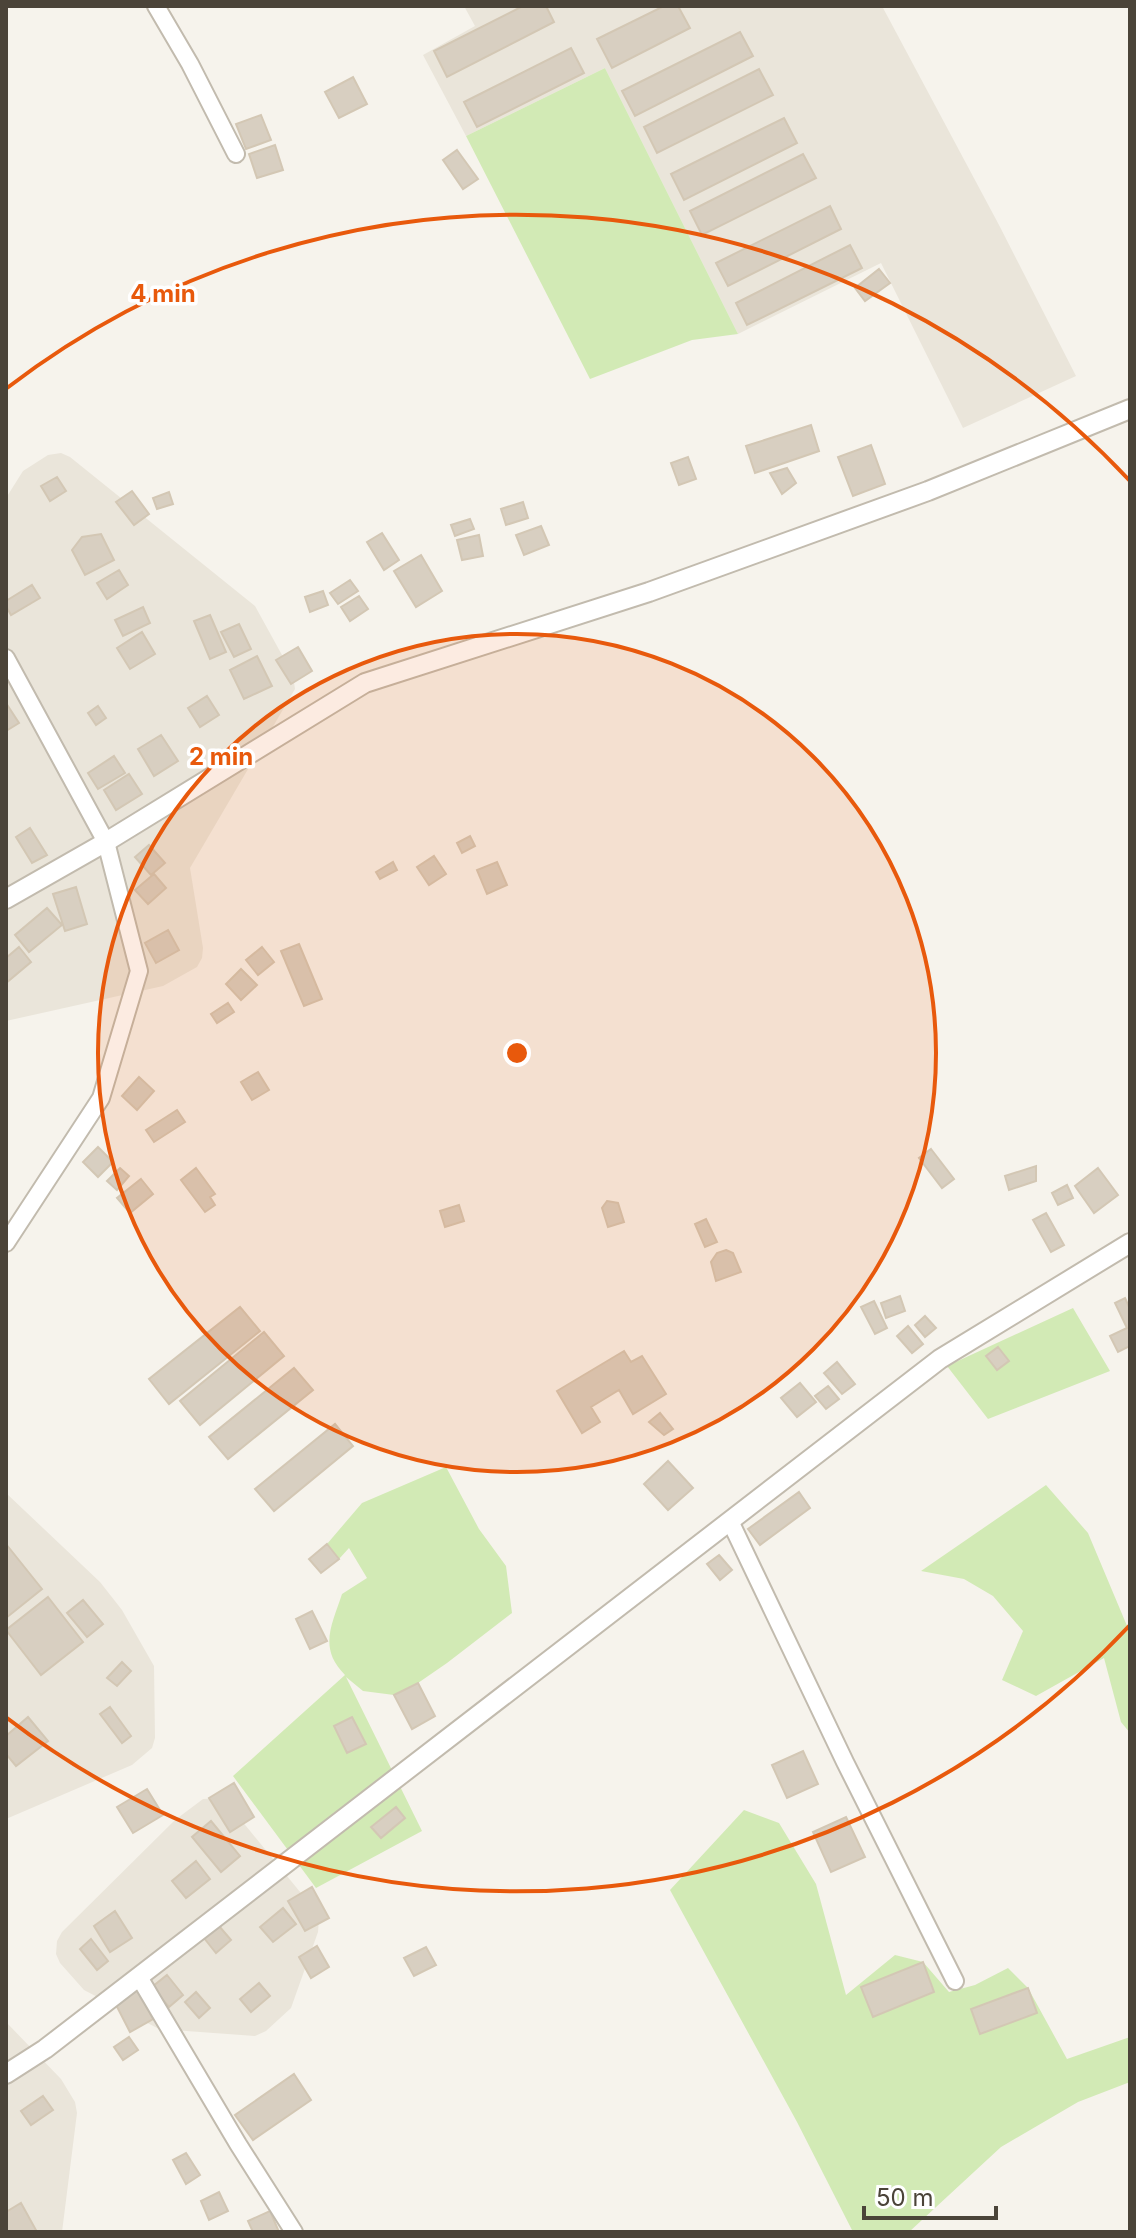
<svg xmlns="http://www.w3.org/2000/svg" width="1136" height="2238" viewBox="0 0 1136 2238" font-family="Inter,sans-serif">
<rect width="100%" height="100%" fill="#f6f3ec"/>
<path fill="#eae5da" d="M464 6H882L999 225 1076 376 963 428 881 263 738 334 605 68 466 136 423 55 475 26Z
M61 453 70 457 255 606 293 675 295 689 190 868 203 948 202 958 197 967 163 986 6 1021V498L23 471 48 455Z
M6 1493 100 1582 122 1610 154 1666 155 1738 152 1748 132 1765 6 1819Z
M217 1798 228 1804 314 1909 319 1919 318 1932 291 2008 266 2031 255 2036 159 2029 84 1990 60 1963 56 1954 57 1941 62 1932 175 1820 203 1799Z
M6 2022 61 2079 75 2102 77 2113 62 2232H6Z"/>
<path fill="#d2eab5" d="M605 68 738 334 692 340 590 379 466 136Z
M1073 1308 1110 1371 988 1419 947 1366Z
M446 1467 479 1529 506 1566 512 1613 447 1663 418 1683 394 1695 363 1691 346 1677 422 1831 316 1888 233 1776 345 1675C318 1648 332 1625 342 1594L367 1578 349 1548 339 1559 327 1544 362 1503Z
M1046 1485 1088 1533 1130 1633V1733L1121 1722 1104 1658 1036 1696 1002 1680 1023 1631 993 1596 964 1579 921 1571Z
M744 1810 779 1823 816 1884 846 1995 895 1955 923 1962 949 1992 975 1985 1008 1968 1028 1988 1067 2059 1130 2037V2082L1078 2102 1001 2147 909 2232H853L797 2122 670 1890Z"/>
<path fill="#d8cfc1" stroke="#d3c7b4" stroke-width="2" d="M523 6H546L554 22 447 77 434 51Z
M664 6H678L690 28 612 68 597 39Z
M740 32 753 56 635 116 622 91Z
M571 48 584 73 477 127 464 102Z
M759 69 773 95 657 153 644 127Z
M353 77 367 104 339 118 325 92Z
M261 115 271 140 246 149 236 124Z
M784 118 797 143 684 200 671 174Z
M275 145 283 170 257 178 249 154Z
M457 150 478 179 463 189 443 160Z
M803 154 816 178 702 235 690 211Z
M830 206 841 229 728 286 716 263Z
M850 245 862 268 747 325 736 303Z
M879 269 890 283 865 301 855 288Z
M811 425 819 451 755 473 746 446Z
M871 445 885 484 853 496 838 457Z
M688 457 696 479 679 485 671 463Z
M787 468 796 483 782 494 770 473Z
M57 477 66 491 50 501 41 486Z
M132 491 149 514 134 525 116 502Z
M169 492 173 504 157 509 153 498Z
M523 502 528 518 506 525 501 509Z
M470 519 474 529 455 536 451 525Z
M541 526 549 545 524 555 516 535Z
M382 533 399 560 384 570 367 542Z
M101 534 114 560 85 575 72 550 82 537Z
M479 535 483 556 462 560 457 540Z
M421 555 442 591 416 607 394 571Z
M119 570 128 585 107 599 97 583Z
M350 580 358 591 338 604 330 593Z
M32 585 40 598 11 615 6 606V601Z
M323 591 328 605 310 612 305 597Z
M359 596 368 609 350 621 341 607Z
M143 607 150 623 123 636 115 620Z
M210 615 226 652 210 659 194 621Z
M239 624 251 649 234 657 221 632Z
M142 632 155 654 130 669 117 648Z
M298 647 312 671 291 684 276 660Z
M257 656 272 686 244 699 230 670Z
M207 696 219 715 200 727 188 708Z
M6 703 19 723 6 731Z
M98 706 106 718 96 725 88 713Z
M161 735 178 761 154 776 138 749Z
M114 756 125 773 98 789 88 773Z
M129 774 142 794 116 810 104 790Z
M30 828 47 855 32 863 16 837Z
M470 836 475 846 462 853 457 843Z
M149 845 165 863 151 875 135 857Z
M434 856 446 874 429 885 417 867Z
M393 862 397 870 380 879 376 872Z
M497 862 507 885 487 894 477 870Z
M154 874 166 888 148 904 135 890Z
M76 887 87 924 65 931 53 894Z
M47 908 62 925 29 952 15 935Z
M168 930 179 950 156 963 145 943Z
M299 944 322 999 304 1006 281 951Z
M19 947 31 962 6 983V958Z
M262 947 274 962 258 975 246 960Z
M241 969 257 985 241 1000 226 984Z
M228 1003 234 1012 217 1023 211 1014Z
M258 1072 269 1090 252 1100 241 1082Z
M139 1077 154 1091 137 1110 122 1096Z
M177 1110 185 1122 154 1142 146 1130Z
M98 1147 113 1162 98 1177 83 1162Z
M931 1149 954 1179 942 1188 919 1158Z
M1036 1166V1181L1009 1190 1005 1176Z
M120 1168 129 1176 117 1190 107 1181Z
M196 1168 215 1194 210 1197 215 1205 205 1212 181 1180Z
M1098 1168 1118 1195 1094 1213 1075 1186Z
M141 1179 153 1194 130 1213 117 1198Z
M1067 1185 1073 1198 1058 1205 1052 1193Z
M607 1201 618 1203 624 1222 608 1227 602 1208Z
M459 1205 464 1221 445 1227 440 1211Z
M1046 1213 1064 1245 1051 1252 1033 1220Z
M706 1219 717 1242 705 1247 695 1224Z
M726 1250 733 1253 741 1272 716 1281 711 1262 717 1253Z
M900 1296 905 1311 886 1318 881 1303Z
M1125 1298 1130 1309V1346L1118 1352 1110 1336 1127 1328 1115 1303Z
M874 1301 887 1328 875 1334 861 1307Z
M240 1307 260 1331 169 1404 149 1379Z
M925 1316 936 1328 925 1337 915 1325Z
M908 1326 923 1344 912 1353 897 1336Z
M264 1332 284 1356 200 1425 180 1401Z
M998 1347 1009 1361 997 1370 986 1356Z
M624 1351 631 1362 642 1356 666 1394 633 1414 619 1390 591 1407 600 1422 582 1433 557 1391Z
M837 1362 855 1384 842 1394 824 1373Z
M294 1368 313 1390 228 1459 209 1437Z
M800 1383 816 1402 797 1417 781 1398Z
M828 1386 839 1399 826 1409 815 1396Z
M660 1413 673 1429 664 1435 649 1422Z
M335 1424 353 1446 274 1511 255 1489Z
M668 1461 693 1488 668 1510 644 1484Z
M799 1492 810 1508 760 1545 748 1529Z
M6 1544 42 1589 6 1618Z
M327 1544 339 1559 321 1573 309 1559Z
M719 1555 732 1570 720 1580 707 1564Z
M48 1597 83 1642 41 1675 6 1630Z
M83 1600 103 1624 87 1637 67 1613Z
M312 1611 327 1641 310 1649 296 1619Z
M122 1662 131 1671 117 1686 107 1678Z
M418 1683 435 1716 412 1729 394 1695Z
M110 1707 131 1736 122 1743 100 1714Z
M28 1717 48 1741 16 1766 6 1754V1736Z
M352 1717 366 1744 347 1753 334 1726Z
M803 1751 818 1784 787 1798 772 1765Z
M234 1783 254 1817 230 1832 209 1798Z
M147 1789 163 1815 133 1833 117 1807Z
M396 1807 405 1818 381 1838 371 1827Z
M846 1817 865 1857 831 1872 813 1832Z
M211 1821 240 1856 221 1872 192 1837Z
M196 1861 210 1879 186 1898 172 1881Z
M312 1887 329 1918 305 1931 288 1901Z
M283 1908 296 1924 273 1942 260 1927Z
M115 1911 132 1938 110 1952 94 1926Z
M219 1926 231 1940 216 1953 204 1938Z
M91 1939 108 1961 97 1970 80 1949Z
M317 1946 329 1967 311 1978 299 1957Z
M426 1947 436 1965 414 1976 404 1958Z
M923 1962 934 1992 873 2017 861 1987Z
M167 1975 183 1995 169 2007 152 1987Z
M259 1983 270 1996 251 2012 240 1999Z
M1028 1988 1037 2013 980 2034 971 2009Z
M137 1989 153 2019 130 2032 114 2001Z
M196 1992 210 2008 199 2018 185 2002Z
M129 2037 138 2050 123 2060 114 2047Z
M294 2074 311 2100 253 2140 235 2115Z
M43 2096 53 2110 31 2125 21 2111Z
M186 2153 200 2175 186 2184 173 2160Z
M219 2192 228 2211 209 2220 201 2201Z
M21 2203 37 2232H6V2212Z
M270 2211 279 2232H253L248 2221Z"/>
<g fill="none" stroke-linecap="round" stroke-linejoin="round">
<defs>
<path id="minor" d="M156 6 190 64 236 154
M6 658 106 842 139 971 101 1098 6 1243
M730 1521 845 1762 955 1981
M139 1977 238 2144 294 2232"/>
<path id="tertiary" d="M6 899 106 842 365 683 649 592 928 491 1130 409
M6 2074 45 2049 940 1359 1130 1243"/>
</defs>
<use href="#minor" stroke="#c2bbae" stroke-width="20"/>
<use href="#tertiary" stroke="#c2bbae" stroke-width="22"/>
<use href="#minor" stroke="#fff" stroke-width="16"/>
<use href="#tertiary" stroke="#fff" stroke-width="18"/>
</g>
<circle cx="517" cy="1053" r="419" fill="#e8590c" fill-opacity=".12"/>
<g fill="none" stroke="#e8590c" stroke-width="4">
<circle cx="517" cy="1053" r="419"/>
<path d="M1130 1625A838 838 0 0 1 7 1718M7 388A838 838 0 0 1 1130 481"/>
</g>
<circle cx="517" cy="1053" r="12" fill="#e8590c" stroke="#fff" stroke-width="4"/>
<g font-size="24" text-anchor="middle" font-weight="bold" fill="#e8590c" stroke="#fff" stroke-width="7" stroke-linejoin="round" paint-order="stroke">
<text x="163" y="302">4 min</text>
<text x="221" y="765">2 min</text>
</g>
<rect width="1136" height="2238" fill="none" stroke="#4b4439" stroke-width="16"/>
<path d="M864 2206v12h132v-12" fill="none" stroke="#4b4439" stroke-width="4"/>
<text x="876" y="2206" font-size="24" fill="#4b4439" stroke="#ffffff" stroke-width="6" paint-order="stroke">50 m</text>
</svg>
